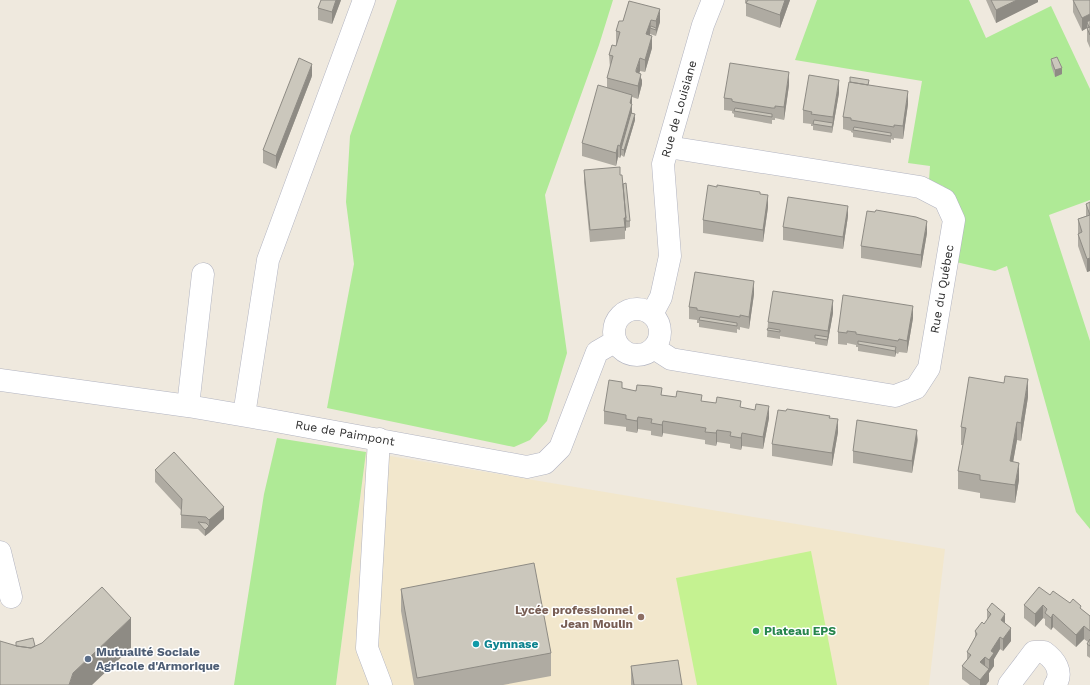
<svg xmlns="http://www.w3.org/2000/svg" width="1090" height="685" viewBox="0 0 1090 685" font-family="'Work Sans',sans-serif">
<rect width="100%" height="100%" fill="#efe9de"/>
<path fill="#f2e7cc" d="M366 452 945 549 929 685H336Z"/>
<path fill="#afea96" d="M397 0H613L599 45 545 195 567 353 547 421 530 440 514 447 327 408 354 264 346 202 350 136Z
M817 0H969L986 38 1051 6 1090 89V200L1049 215 1090 341V529L1076 512 1007 266 995 271 956 262 949 191 943 186 929 180 930 166 908 163 922 81 795 60Z
M277 438 366 452 336 685H234L264 494Z"/>
<path fill="#c5f291" d="M811 551 837 685H697L676 578Z"/>
<g fill="none" stroke-linecap="round" stroke-linejoin="round">
<defs>
<path id="minor" d="M614 332a23 23 0 1 1 46 0a23 23 0 1 1-46 0Z
M652 314 661 297 670 256 663 164 703 25 713 0
M654 348 671 359 895 396 916 388 929 368 954 220 945 200 920 187 668 147
M0 380 188 406 270 420 527 467 545 463 560 448 597 352 616 341
M188 406 203 274
M244 415 268 260 364 0
M379 439 367 648 381 685
M0 552 11 597
M1009 685 1034 652H1044C1055 660 1064 672 1055 685"/>
</defs>
<use href="#minor" stroke="#b2b4c1" stroke-width="23"/>
<use href="#minor" stroke="#fff" stroke-width="22"/>
</g>
<path fill="#afaba2" d="M341 0 332 24 318 20V8Z
M745 0H790L780 28 746 16V4L745 3Z
M986 0H1038V2L996 23Z
M1073 0H1090V48L1087 41V28L1082 31 1073 12Z
M629 1 660 22 656 36 650 34V35L652 48 645 72 640 71 639 73 641 78 642 84 638 99 632 97V113L635 120 624 157 621 155 620 158 618 157 616 166 582 156V143L607 88V78L610 68 609 55 616 46 617 44H616V31L623 21Z
M1051 59 1062 74 1055 77 1051 65Z
M312 76 276 169 263 163V150Z
M789 85 784 120 775 118V120H772V124L734 117V114L732 113V111L724 110V98Z
M869 85 908 104 903 139 894 138V140L891 139V143L853 137V133L851 132V131L843 129V117Z
M839 93 832 133 813 130V126H811V124L803 123V110Z
M584 170 620 175 623 184 630 221V227L626 228V230L625 231V239L590 242 584 182Z
M760 194 768 207 763 242 703 233V220Z
M1090 202V271L1087 272 1078 246V219L1086 216V204Z
M875 212 927 233 921 268 861 258V246Z
M848 216 843 249 783 240V227Z
M754 294 749 329 740 327V330L737 329V333L699 327V323H697V320L689 319V307Z
M833 313 827 346 815 344V342L780 336V339L767 337 768 322Z
M913 318 907 353 899 352 898 354 896 353 895 357 858 351V347H856V345L847 343V345L838 344V332Z
M625 389 741 408 769 418 763 449 742 446 741 450 730 448V444L717 442 716 446 705 444V440L663 433 662 437 651 435V431L638 429 637 433 626 431V427L604 424V411Z
M1028 397 1021 441 1017 440 1013 462 1019 480 1015 503 980 498V493L958 489V471L963 445H961V427Z
M830 418 838 432 832 466 772 456V444Z
M917 433 918 440 912 473 853 463V451Z
M155 470 224 519 205 536 198 529 181 528V510L155 482Z
M401 589 551 653V676L503 685H414L401 611Z
M1050 595 1070 603 1081 609 1090 616V658L1087 656V644L1088 642 1084 639 1076 647 1053 627 1051 630 1045 625V619L1043 618 1035 627 1024 618V605Z
M987 610 1005 624 1011 641 1003 651 1000 649 994 659V666L989 673V681L986 685H970L962 679V666L967 660V652L975 639V631L984 624 987 620Z
M631 666 682 685H631Z"/>
<path fill="#8e8b84" d="M336 0H341L332 24V12Z
M785 0H790L780 28V15Z
M1017 0H1038V2L996 23V10Z
M660 9V22L656 34V21Z
M1090 14V27L1087 22V28L1082 31V18Z
M651 20 650 34 646 47V34Z
M652 36V48L645 72V60Z
M640 58V71L637 79 636 72Z
M312 64V76L276 169V156Z
M1062 68V74L1055 77V70Z
M789 72V85L784 120V107Z
M641 74V80L642 78V84L638 99V86Z
M839 80V93L832 133 833 117Z
M908 91V104L903 139V126Z
M632 95V116L621 149V155L620 158V146Z
M635 114V120L624 157V150Z
M618 145V157L616 166V153Z
M768 195V207L763 242V230Z
M848 206V216L843 249V237Z
M624 218H626V230L625 231Z
M927 221V233L921 268V255Z
M1090 258V271L1087 272V259Z
M754 281V294L749 329V317Z
M833 300V313L827 346 828 331Z
M913 306V318L907 353V341Z
M896 347V353L895 357V351Z
M1028 379V397L1021 441V423Z
M769 406V418L763 449V437Z
M638 417V429L637 433V421Z
M838 419V432L832 466V453Z
M663 421V433L662 437V425Z
M1017 422V440L1010 479V461Z
M717 430V442L716 446V433Z
M917 430V442L912 473V461Z
M742 433V446L741 450V438Z
M1019 463V480L1015 503V485Z
M224 507V519L209 533V520Z
M209 526V533L205 536V530Z
M1043 605V618L1035 627V614Z
M1005 614V627L1001 620Z
M1053 614V627L1051 630V618Z
M131 618V648L92 685H69L73 673Z
M1084 626V639L1076 647V635Z
M1011 628V641L1003 651V639Z
M1000 637V649L994 659V666L989 673V660L991 651Z
M985 657V669L980 662Z
M989 669V681L986 685H980V680Z"/>
<path fill="#cbc7bc" stroke="#8e8b84" d="M321 0H336L332 12 318 8Z
M748 0H785L780 15 746 3Z
M991 0H1017L996 10Z
M1073 0H1090V14L1082 18Z
M629 1 660 9 656 21 651 20 646 34 652 36 645 60 640 58 636 70V72L641 74 638 86 607 78 613 56 609 55 612 45 616 46 620 32 616 31 619 21H623Z
M1090 20V27H1089L1087 22Z
M651 26 656 28V30L650 28Z
M1090 27V35L1087 28Z
M1057 57 1062 68 1055 70 1051 59Z
M299 58 312 64 276 156 263 150Z
M730 63 789 72 784 107 775 106V108H772L735 102 732 101V99L724 98Z
M809 75 839 80 833 117 811 114 812 112 803 110Z
M850 77 869 80 868 85 850 82Z
M849 82 908 91 903 126 894 125V127L851 120V118L843 117Z
M598 85 632 95 630 103 632 104 620 146 618 145 616 153 582 143Z
M735 108 772 114V117L734 111Z
M631 113 635 114 624 150 621 149Z
M814 120 833 123 832 127 813 124Z
M854 127 891 133V136L853 130Z
M620 167V175H622L626 218H624L625 227 590 230 584 170Z
M626 183 630 221H626L623 184Z
M708 185 717 187V185L760 192V194L768 195 763 230 703 220Z
M788 197 848 206 843 237 783 227Z
M1090 202V258L1087 259 1078 234 1082 232 1078 219 1090 215 1086 204Z
M876 210 916 217 927 221 921 255 861 246 867 211 875 212Z
M695 272 754 281 749 317 740 315V317L697 310V308L689 307Z
M773 291 833 300 828 331 768 322Z
M843 295 913 306 907 341 899 339 898 341 856 334V332L847 331V333L838 332Z
M700 317 737 323V326L699 320Z
M768 328 780 330V332L767 330Z
M815 335 828 337 827 340 815 338Z
M858 341 896 347 895 351 858 344Z
M1005 376 1028 379 1021 423 1017 422 1010 461 1019 463 1015 485 980 480V475L958 471 966 428 961 427 969 377 1004 383Z
M609 380 622 382V388L636 391 637 385 650 386 662 388 661 395 676 397 677 391 702 395 701 401 716 403 717 397 741 401 740 407 755 410 756 404 769 406 763 437 742 433 741 438 730 436 731 432 717 430 716 433 705 432 706 428 663 421 662 425 651 423 652 419 638 417 637 421 626 419V415L604 411Z
M787 409 830 416 829 418 838 419 832 453 772 444 778 410 786 411Z
M857 420 917 430 912 461 853 451Z
M174 452 224 507 209 520 206 517 181 515 182 499 155 470Z
M198 522 206 523 209 526 205 530Z
M534 563 551 653 417 678 401 589Z
M102 587 131 618 73 673 69 685H0V641L17 646 31 648 42 643Z
M1039 587 1050 595 1053 591 1070 603 1073 599 1081 606 1080 608 1090 616V631L1084 626 1076 635 1053 614 1051 618 1045 613 1047 609 1043 605 1035 614 1024 605Z
M992 603 1005 614 1001 620 1011 628 1003 639 1000 637 991 651 994 653 989 660 985 657 980 662 989 669 980 680 962 666 971 655 967 652 977 634 975 631 982 622 984 624 991 614 987 610Z
M33 638 35 646 31 648 16 646V642Z
M1090 639V646L1087 644Z
M678 660 682 685H634L631 666Z"/>
<circle fill="#8d6e63" stroke="#fff" stroke-width="1.5" cx="641" cy="617" r="4"/>
<circle fill="#2e9e5b" stroke="#fff" stroke-width="1.5" cx="756" cy="631" r="4"/>
<circle fill="#0f9aa8" stroke="#fff" stroke-width="1.5" cx="476" cy="644" r="4"/>
<circle fill="#5c6f8a" stroke="#fff" stroke-width="1.5" cx="88" cy="659" r="4"/>
<g text-anchor="middle" stroke-width="3" stroke-linejoin="round" paint-order="stroke">
<g font-size="12" fill="#2d2d2d" stroke="#fff">
<text transform="translate(679 109) rotate(-74)" y="4">Rue de Louisiane</text>
<text transform="translate(942 289) rotate(-80)" y="4">Rue du Québec</text>
<text transform="translate(345 433) rotate(10)" y="4">Rue de Paimpont</text>
</g>
<g font-size="12" font-weight="bold" fill="#785e54" stroke="#fff" text-anchor="end">
<text x="633" y="614">Lycée professionnel<tspan x="633" dy="14">Jean Moulin</tspan></text>
</g>
<g font-size="12" font-weight="bold" fill="#27864d" stroke="#fff" text-anchor="start">
<text x="764" y="635">Plateau EPS</text>
</g>
<g font-size="12" font-weight="bold" fill="#0d838f" stroke="#fff" text-anchor="start">
<text x="484" y="648">Gymnase</text>
</g>
<g font-size="12" font-weight="bold" fill="#4e5e75" stroke="#fff" text-anchor="start">
<text x="96" y="656">Mutualité Sociale<tspan x="96" dy="14">Agricole d'Armorique</tspan></text>
</g>
</g>
</svg>
